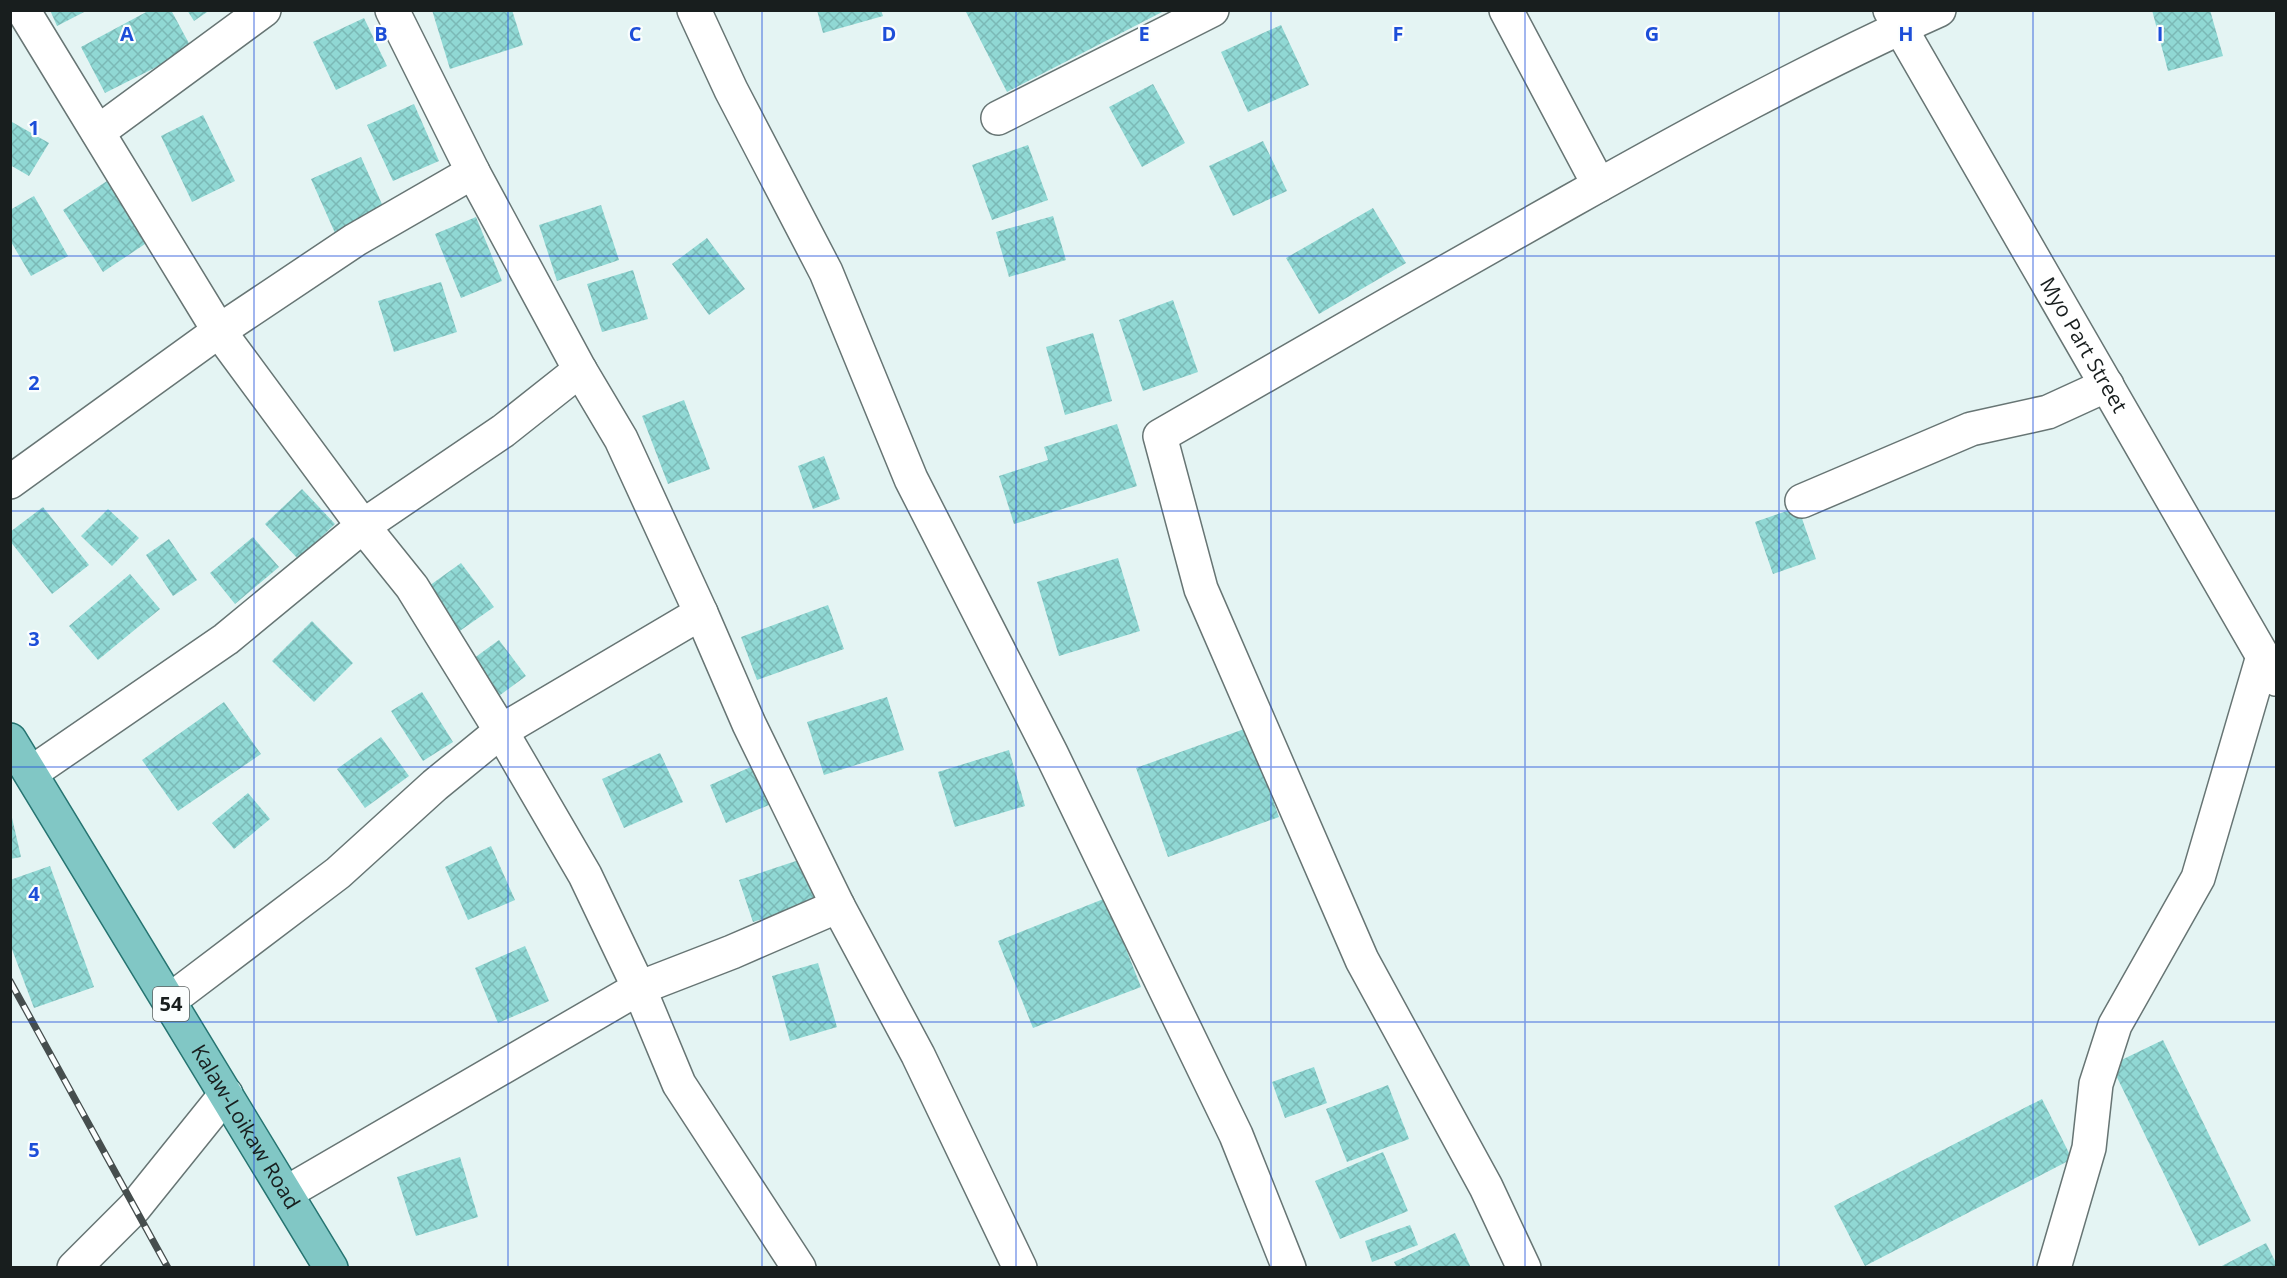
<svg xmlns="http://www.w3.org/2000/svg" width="2287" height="1278" viewBox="0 0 2287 1278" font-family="'Open Sans',sans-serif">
<defs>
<pattern id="building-cross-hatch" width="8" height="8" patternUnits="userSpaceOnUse" patternTransform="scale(1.5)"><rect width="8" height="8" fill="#90d8d4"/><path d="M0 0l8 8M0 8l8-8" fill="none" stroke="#7bb9b6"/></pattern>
</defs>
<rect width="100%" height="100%" fill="#e4f4f3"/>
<path fill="url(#building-cross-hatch)" d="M50 10H88L57 26Z
M150 10H171L192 49 105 93 81 47Z
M187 10H210L194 21Z
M432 10H512L523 45 450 69Z
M817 10H881L883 16 823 33Z
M965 10H1166L1007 92Z
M2152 10H2210L2223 56 2168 71Z
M364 18 387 66 336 90 313 42Z
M1281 25 1309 85 1248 112 1221 52Z
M1153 84 1185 143 1142 167 1109 107Z
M414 104 439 161 393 181 367 125Z
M203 115 235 181 192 202 161 136Z
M12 122 49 143 29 176 10 165Z
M1263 141 1287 191 1233 216 1209 166Z
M1028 145 1048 200 992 220 972 165Z
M361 157 385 211 335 233 311 179Z
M107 181 148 242 103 272 63 210Z
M34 196 68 256 31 276 10 240V210Z
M601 205 619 260 557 281 539 225Z
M1373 208 1406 263 1319 314 1286 258Z
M1053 216 1066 260 1009 277 996 232Z
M476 217 502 281 461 298 435 234Z
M707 238 745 289 709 315 672 264Z
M633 270 648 319 602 332 587 284Z
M441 282 457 332 394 352 378 301Z
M1173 300 1198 372 1143 391 1119 320Z
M1093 333 1112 401 1065 415 1046 347Z
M684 400 710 469 668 484 642 416Z
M1117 424 1137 486 1014 524 999 476 1048 460 1044 447Z
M824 456 840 499 813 509 798 466Z
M302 489 335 524 298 559 265 524Z
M43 507 89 565 52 594 10 541V532Z
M1798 507 1816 559 1773 574 1755 522Z
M108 509 139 538 112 566 81 536Z
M253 537 279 567 235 604 210 573Z
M169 539 197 580 173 596 146 555Z
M1118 558 1140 631 1059 656 1037 582Z
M461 563 494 607 454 635 422 591Z
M130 574 160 609 98 660 69 626Z
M828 605 844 649 757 680 741 637Z
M312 621 353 663 314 702 272 661Z
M499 640 526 676 492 701 466 664Z
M422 692 453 742 423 761 391 711Z
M887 697 904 750 824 775 807 722Z
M224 702 261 754 178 811 142 760Z
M1247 728 1279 817 1168 857 1136 768Z
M381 737 409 776 365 808 337 769Z
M1009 750 1025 806 955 827 938 772Z
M660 753 683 802 624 828 602 779Z
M753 766 769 805 726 823 710 785Z
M248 793 270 819 234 849 212 823Z
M10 809 21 857 10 859Z
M491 846 515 900 468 920 445 867Z
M802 859 816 902 753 922 739 880Z
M50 866 94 987 34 1008 10 944V880Z
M1106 898 1141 987 1033 1028 998 941Z
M525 946 549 1001 498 1023 475 968Z
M818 963 837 1027 790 1041 772 976Z
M2163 1040 2251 1221 2199 1246 2111 1065Z
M1314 1067 1327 1103 1285 1118 1272 1082Z
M1388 1085 1409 1139 1347 1162 1326 1109Z
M2042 1099 2072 1159 1865 1266 1834 1206Z
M1383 1152 1408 1211 1340 1239 1315 1181Z
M460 1157 478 1217 416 1236 397 1177Z
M1410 1225 1418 1245 1372 1262 1365 1241Z
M1455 1233 1471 1268H1397L1394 1262Z
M2266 1243 2276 1263V1268H2218Z"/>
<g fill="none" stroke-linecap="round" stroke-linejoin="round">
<defs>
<g id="street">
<path d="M23 10 219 331 363 526 412 587 501 731 585 875 639 988 679 1084 799 1268"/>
<path d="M392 10 473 172 580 370 621 439 701 613 749 724 838 906 918 1055 1020 1268"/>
<path d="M694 10 731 90 826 272 911 479 1051 753 1236 1135 1289 1268"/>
<path d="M1506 10 1599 185"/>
<path id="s1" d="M1890 10 2276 679"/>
<path d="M998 118 1212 10"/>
<path d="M98 132 264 10"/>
<path d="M10 482 219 331 355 240 473 172"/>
<path d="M1802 501 1971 429 2048 412 2107 385"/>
<path d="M31 773 226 639 363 526 503 431 580 370"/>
<path d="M169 1001 338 873 435 785 501 731 701 613"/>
<path d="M286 1193 639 988 732 952 838 906"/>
<path d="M74 1268 135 1207 226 1094"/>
<path d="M1524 1268 1486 1187 1362 960 1201 589 1160 436C1296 357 1432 279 1569 202 1690 134 1812 67 1939 10"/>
<path d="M2054 1268 2089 1148 2096 1084 2115 1025 2198 878 2263 656"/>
</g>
<g id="primary">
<path id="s2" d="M10 740 331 1268"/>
</g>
</defs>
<use href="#street" stroke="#677574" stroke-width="36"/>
<use href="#primary" stroke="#267471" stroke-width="36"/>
<use href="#street" stroke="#fff" stroke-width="33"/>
<use href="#primary" stroke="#81c7c5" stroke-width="33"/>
<defs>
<path id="rail" d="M10 981 168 1268"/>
</defs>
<use href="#rail" stroke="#464e4e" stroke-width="7"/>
<use href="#rail" stroke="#fbfefe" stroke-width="4.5" stroke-dasharray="14" stroke-linecap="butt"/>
</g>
<path fill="none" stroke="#1d4ed8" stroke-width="1.5" stroke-opacity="0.55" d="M254 10V1268M508 10V1268M762 10V1268M1016 10V1268M1271 10V1268M1525 10V1268M1779 10V1268M2033 10V1268M10 256H2276M10 511H2276M10 767H2276M10 1022H2276"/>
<g text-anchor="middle" stroke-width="4.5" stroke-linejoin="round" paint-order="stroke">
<rect fill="#fbfefe" stroke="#5c6161" stroke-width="1.5" x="153" y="987" width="36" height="34" rx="4.5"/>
<g font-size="20" font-weight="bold" fill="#181e1e">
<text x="171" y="1011">54</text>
</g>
<g font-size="21" fill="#181e1e" stroke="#fbfefe">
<text dy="7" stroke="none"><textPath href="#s1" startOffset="387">Myo Part Street</textPath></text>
<text dy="7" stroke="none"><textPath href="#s2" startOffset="453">Kalaw-Loikaw Road</textPath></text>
</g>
</g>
<g font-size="20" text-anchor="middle" font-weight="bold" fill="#1d4ed8" stroke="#fbfefe" stroke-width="4.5" stroke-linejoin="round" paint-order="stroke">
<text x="127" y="41">A</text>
<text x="381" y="41">B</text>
<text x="635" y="41">C</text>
<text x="889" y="41">D</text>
<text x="1144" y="41">E</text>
<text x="1398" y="41">F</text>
<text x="1652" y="41">G</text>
<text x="1906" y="41">H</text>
<text x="2160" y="41">I</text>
<text x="34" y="135">1</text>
<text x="34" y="390">2</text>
<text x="34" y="646">3</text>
<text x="34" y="901">4</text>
<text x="34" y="1157">5</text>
</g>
<rect width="2287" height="1278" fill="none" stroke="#181e1e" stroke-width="24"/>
</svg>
